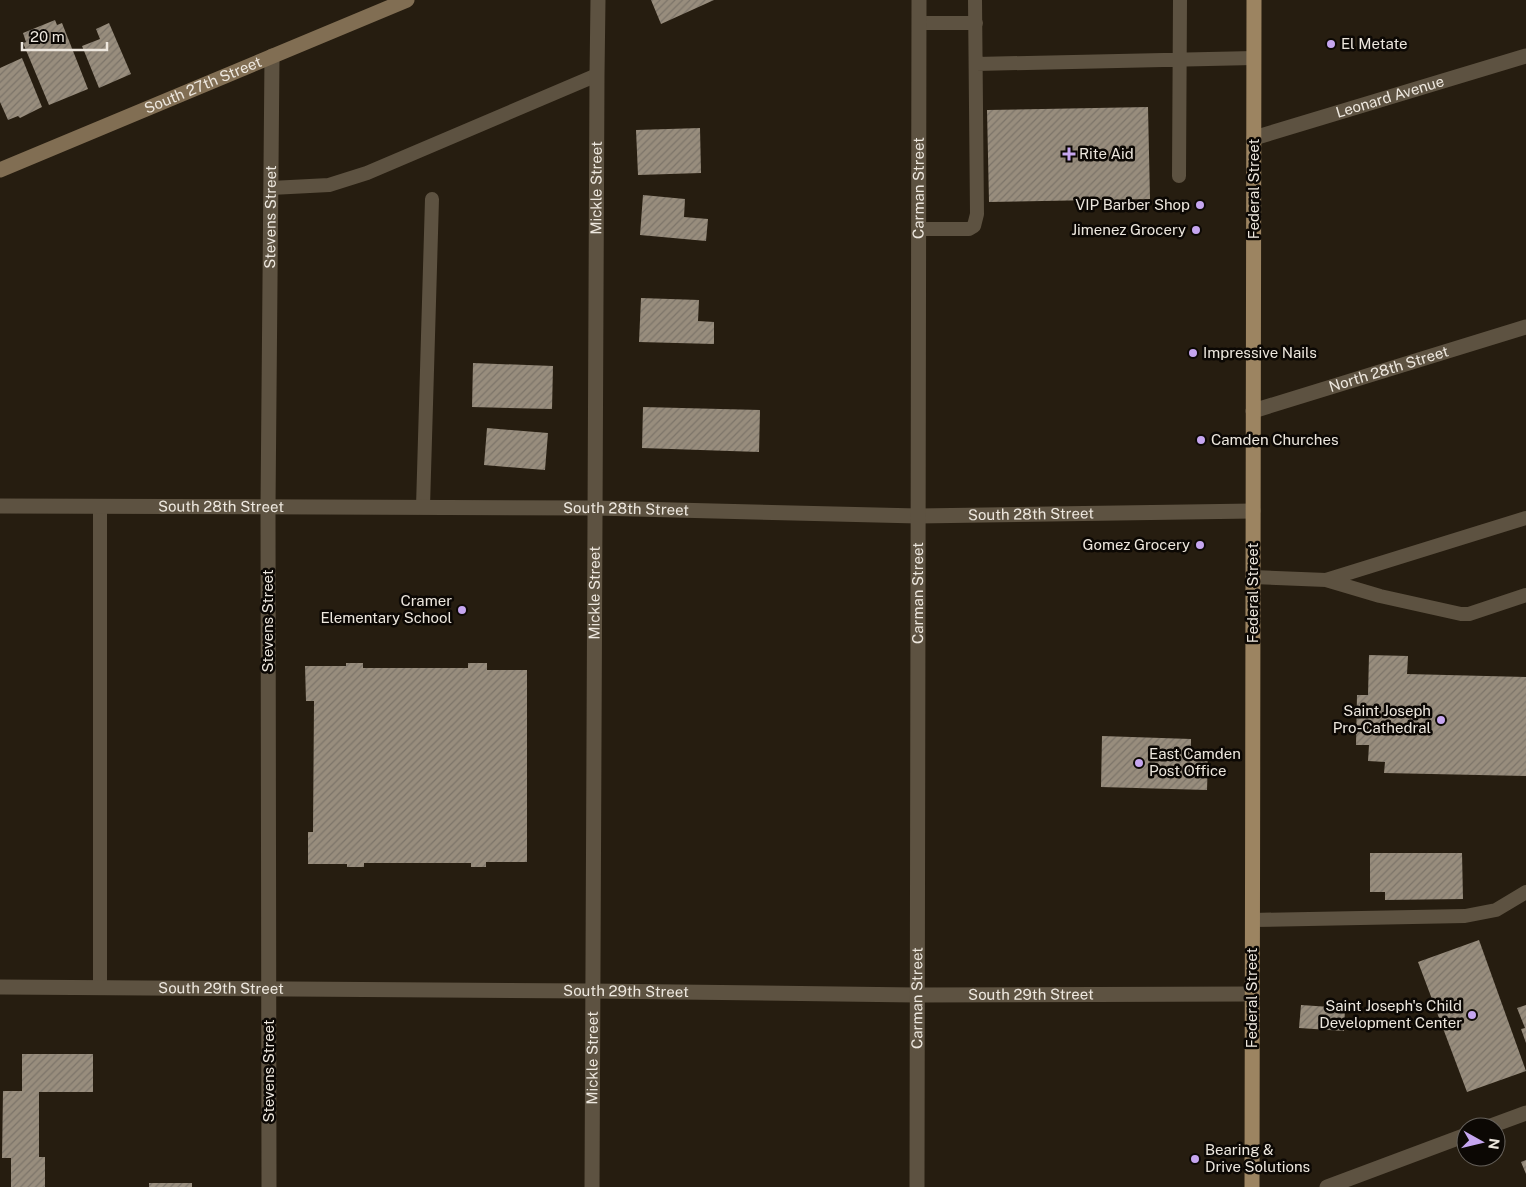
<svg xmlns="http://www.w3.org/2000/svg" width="1526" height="1187" viewBox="0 0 1526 1187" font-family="'Public Sans',sans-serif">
<defs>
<pattern id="building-hatch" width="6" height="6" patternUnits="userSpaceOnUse" patternTransform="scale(1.25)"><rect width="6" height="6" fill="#988d7d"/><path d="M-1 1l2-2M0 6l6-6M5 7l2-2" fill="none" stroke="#7c7469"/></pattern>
</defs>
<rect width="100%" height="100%" fill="#261d10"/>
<path fill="url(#building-hatch)" d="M651 0H714L661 24Z
M55 20 57 25 62 23 88 89 49 105 23 43 26 42 23 33Z
M109 23 131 74 99 88 82 46 100 39 96 29Z
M22 58 42 107 20 118 18 116 8 120 0 102V68Z
M1148 107 1150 199 989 202 987 110Z
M700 128 701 173 638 175 636 130Z
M643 195 685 199 684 217 708 219 706 241 640 235Z
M641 298 699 300 698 321 714 322V344L639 342Z
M473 363 553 366 552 409 472 407Z
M643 407 760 410 759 452 642 448Z
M487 428 548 433 545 470 484 465Z
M1369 655 1408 656 1407 674 1526 677V776L1384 773 1385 762 1368 761 1369 745H1356L1357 695H1368Z
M346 663H363V668H468V663H487V670H527V862H486V867H471V863H364V867H347V864H308V832H313L314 701H306L305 666H346Z
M1102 736 1191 739V758H1208L1207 790 1101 787Z
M1370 853H1462L1463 899 1385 900V892H1370Z
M1479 940 1526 1071 1467 1092 1418 962Z
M1301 1005 1345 1008 1344 1031 1299 1028Z
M1526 1005V1043L1521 1029 1525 1028 1517 1008Z
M22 1054H93V1092H39V1157H45V1187H11V1158H2L3 1091H22Z
M1526 1160V1174L1521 1162Z
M149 1183H192V1187H149Z"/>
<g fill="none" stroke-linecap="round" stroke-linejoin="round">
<path stroke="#5d5241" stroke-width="14" d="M919 23H976
M976 64 1254 58
M1179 176 1180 0
M271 188 329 185 367 173 597 75
M919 229H969L974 226 977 214 975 0
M100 507V987
M423 507 432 199
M1253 577 1326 580 1380 596 1461 614H1469L1526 595
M1326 580 1526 518
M1252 920 1465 916 1496 910 1526 892"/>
<g stroke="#5d5241" stroke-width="15">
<path id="s1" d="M1254 138 1526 56"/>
<path id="s2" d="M1253 411 1526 327"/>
<path id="s3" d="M0 506 595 508 918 516 1253 511"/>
<path id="s4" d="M0 987 592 991 916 995 1252 994"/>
<path d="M1488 1127 1526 1113"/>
<path id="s5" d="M269 1187 268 507 272 56"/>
<path id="s6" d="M592 1187 597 75 598 0"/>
<path id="s7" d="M917 1187 919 0"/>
<path d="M1327 1187 1466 1135"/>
</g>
<path stroke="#816e53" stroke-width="15" id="s8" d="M0 170 407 0"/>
<path stroke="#9c8461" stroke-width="15" d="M1252 1187 1254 0"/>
</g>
<g fill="#c6a6f0" stroke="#0c0804" stroke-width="2">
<circle cx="1331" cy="44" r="5"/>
<path d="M1066.5 146.5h5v5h5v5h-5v5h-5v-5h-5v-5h5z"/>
<circle cx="1200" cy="205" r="5"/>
<circle cx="1196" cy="230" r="5"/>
<circle cx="1193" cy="353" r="5"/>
<circle cx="1201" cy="440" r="5"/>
<circle cx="1200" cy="545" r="5"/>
<circle cx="462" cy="610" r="5"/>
<circle cx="1441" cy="720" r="5"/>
<circle cx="1139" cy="763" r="5"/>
<circle cx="1472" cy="1015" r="5"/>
<circle cx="1195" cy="1159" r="5"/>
</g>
<g text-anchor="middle" stroke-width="5" stroke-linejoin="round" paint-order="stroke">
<g font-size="15" fill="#ede7de" stroke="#0c0804" text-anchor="start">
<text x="1341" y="49">El Metate</text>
<text x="1079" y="159">Rite Aid</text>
<text x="1190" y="210" text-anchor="end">VIP Barber Shop</text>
<text x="1186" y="235" text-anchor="end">Jimenez Grocery</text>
<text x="1203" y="358">Impressive Nails</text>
<text x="1211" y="445">Camden Churches</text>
<text x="1190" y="550" text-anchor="end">Gomez Grocery</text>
<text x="452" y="606" text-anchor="end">Cramer<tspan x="452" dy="17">Elementary School</tspan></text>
<text x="1431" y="716" text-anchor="end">Saint Joseph<tspan x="1431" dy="17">Pro-Cathedral</tspan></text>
<text x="1149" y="759">East Camden<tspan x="1149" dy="17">Post Office</tspan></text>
<text x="1462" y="1011" text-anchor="end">Saint Joseph's Child<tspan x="1462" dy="17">Development Center</tspan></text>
<text x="1205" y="1155">Bearing &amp;<tspan x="1205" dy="17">Drive Solutions</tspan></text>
</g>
<g font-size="15" fill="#ede7de" stroke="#0c0804">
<text dy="5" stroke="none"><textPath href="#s8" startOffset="220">South 27th Street</textPath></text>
<text dy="5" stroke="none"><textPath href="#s1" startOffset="142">Leonard Avenue</textPath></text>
<text dy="5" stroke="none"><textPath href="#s6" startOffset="999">Mickle Street</textPath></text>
<text dy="5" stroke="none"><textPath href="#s7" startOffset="999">Carman Street</textPath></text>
<text transform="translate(1254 189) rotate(-90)" y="5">Federal Street</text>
<text dy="5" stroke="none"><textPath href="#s5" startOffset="970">Stevens Street</textPath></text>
<text dy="5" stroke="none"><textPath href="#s2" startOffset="142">North 28th Street</textPath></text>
<text dy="5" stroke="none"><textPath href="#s3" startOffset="221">South 28th Street</textPath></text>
<text dy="5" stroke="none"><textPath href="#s3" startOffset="626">South 28th Street</textPath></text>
<text dy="5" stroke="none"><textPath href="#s3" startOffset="1031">South 28th Street</textPath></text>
<text dy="5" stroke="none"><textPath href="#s6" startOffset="594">Mickle Street</textPath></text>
<text transform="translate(1253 593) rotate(-90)" y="5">Federal Street</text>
<text dy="5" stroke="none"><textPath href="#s7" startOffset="594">Carman Street</textPath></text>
<text transform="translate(268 621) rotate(-90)" y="5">Stevens Street</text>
<text dy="5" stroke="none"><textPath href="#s4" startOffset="221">South 29th Street</textPath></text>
<text dy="5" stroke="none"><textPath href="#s4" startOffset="626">South 29th Street</textPath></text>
<text dy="5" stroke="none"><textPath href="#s4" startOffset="1031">South 29th Street</textPath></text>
<text dy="5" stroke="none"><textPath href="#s7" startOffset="189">Carman Street</textPath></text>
<text transform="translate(1252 998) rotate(-90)" y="5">Federal Street</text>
<text dy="5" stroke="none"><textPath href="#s6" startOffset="129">Mickle Street</textPath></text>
<text transform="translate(269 1071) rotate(-90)" y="5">Stevens Street</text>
</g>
</g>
<g transform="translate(1481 1142) rotate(98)"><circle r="24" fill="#0c0804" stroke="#66615b"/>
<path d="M0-4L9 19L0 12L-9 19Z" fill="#c6a6f0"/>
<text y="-8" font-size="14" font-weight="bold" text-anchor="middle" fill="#ede7de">N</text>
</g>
<path d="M22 42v8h85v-8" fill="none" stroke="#ede7de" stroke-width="2.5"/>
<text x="30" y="42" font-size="15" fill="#ede7de" stroke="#0c0804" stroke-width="4" paint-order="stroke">20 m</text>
</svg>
